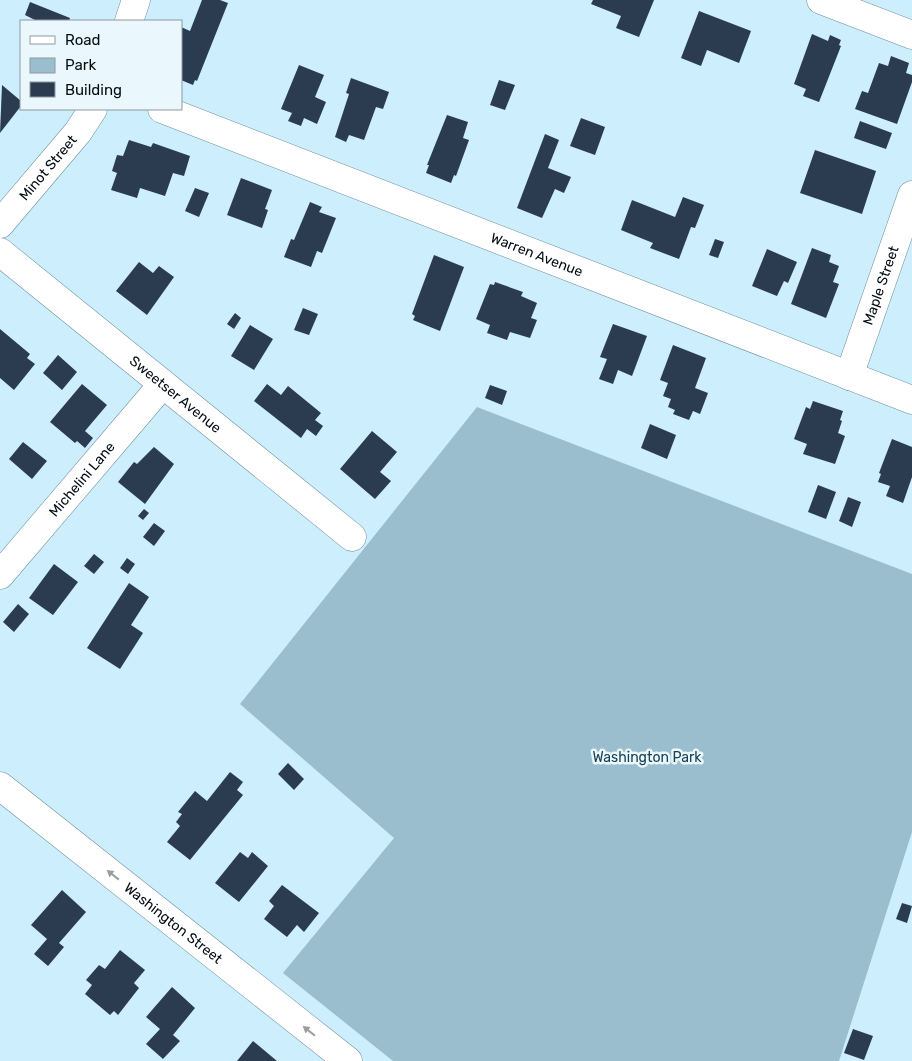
<svg xmlns="http://www.w3.org/2000/svg" width="912" height="1061" viewBox="0 0 912 1061" font-family="Rubik,sans-serif">
<rect width="100%" height="100%" fill="#cceefd"/>
<path fill="#9bbece" d="M477 407 912 574V832L839 1061H393L283 973 394 838 240 704Z"/>
<path fill="#2c3c50" d="M202 0H220L228 3 197 81 195 80 193 85 181 80V27L190 31Z
M593 0H654L639 37 616 28 621 16 591 4Z
M30 2 70 18 69 21H37L25 15Z
M699 11 751 31 739 63 707 50 701 66 681 58Z
M812 34 828 41 830 35 841 40 839 45 841 46 819 102 803 96 806 89 794 84Z
M891 56 909 63 906 73 912 75V82L897 124 855 109 862 91 868 93 879 63 888 66Z
M299 65 324 75 315 97 326 102 317 124 304 118 301 126 288 121 292 113 281 109Z
M351 78 389 92 383 109 376 107 364 140 349 135 346 142 335 137 349 94 346 93Z
M499 80 515 85 505 110 490 105Z
M2 85 21 101V106L0 133Z
M447 115 468 122 463 138 469 140 456 176 454 175 451 183 426 173 429 165H427Z
M581 118 605 127 595 155 570 146Z
M860 121 892 133 886 149 854 138Z
M545 134 559 140 548 168 571 177 564 193 555 189 542 218 517 208Z
M129 140 151 147 153 143 190 156 184 176 173 173 165 196 140 188 137 198 111 190 117 173 112 171 117 155 123 156Z
M815 150 876 171 862 214 800 193Z
M241 178 272 190 265 209 268 210 262 228 227 215Z
M195 188 209 193 199 217 185 211Z
M683 197 704 205 695 228 691 227 679 259 650 248 653 243 621 230 632 200 675 217Z
M310 202 322 207 319 212 336 218 322 253 317 251 311 267 284 257 291 239 294 240Z
M715 239 724 242 718 258 709 255Z
M812 248 831 255 829 262 839 266 833 282 839 284 826 318 791 304Z
M767 249 797 262 788 283 784 281 777 296 752 286Z
M434 255 464 267 440 331 413 320 415 316 412 314Z
M139 262 153 273 159 266 174 277 147 315 116 291Z
M495 282 523 292 521 296 537 303 531 318 537 320 530 338 510 332 507 340 487 333 490 325 476 319 490 284 494 285Z
M303 308 318 314 309 335 294 330Z
M235 313 241 318 234 329 227 324Z
M613 324 647 336 632 376 618 370 613 384 599 379 607 359 600 357Z
M250 325 273 339 254 370 231 356Z
M0 329 30 354 27 358 35 364 14 390 0 378Z
M673 345 706 358 695 388 708 393 700 414 693 411 689 420 673 414 675 410 668 407 671 399 663 396 668 383 660 380Z
M58 355 77 372 62 390 43 373Z
M82 384 107 405 85 431 93 438 85 448 77 441 75 443 50 422Z
M267 384 281 395 288 386 321 413 315 420 323 426 316 436 307 429 301 438 254 401Z
M490 385 507 391 502 405 485 398Z
M813 401 843 411 840 420 842 421 838 433 845 436 835 464 803 454 807 444 794 439 806 407 810 409Z
M650 424 676 435 667 459 641 448Z
M372 431 397 452 380 472 391 481 375 499 340 469Z
M892 439 912 447V477L903 503 886 496 890 486 878 482 881 474 879 473Z
M23 442 47 461 32 479 9 459Z
M154 447 174 464 145 504 118 482 134 462 137 464Z
M818 485 836 492 826 519 808 512Z
M848 497 861 502 852 527 839 521Z
M144 509 149 513 143 520 138 516Z
M154 523 165 531 154 546 143 537Z
M94 554 104 562 94 574 84 566Z
M127 558 135 564 128 574 120 568Z
M54 564 78 582 53 615 29 598Z
M129 583 149 597 131 625 143 633 120 669 87 648Z
M18 604 29 614 14 632 3 622Z
M288 763 304 779 294 790 278 774Z
M230 772 243 782 237 790 243 795 190 860 167 842 180 826 176 822 182 814 178 812 195 791 207 801Z
M240 852 248 858 252 852 268 866 239 902 215 883Z
M282 885 319 913 304 932 297 925 287 937 264 919 274 906 269 901Z
M62 890 86 912 59 943 64 947 48 966 34 954 47 939 31 925Z
M902 903 912 906 907 923 896 919Z
M120 950 145 970 134 983 139 988 118 1015 114 1011 110 1015 85 994 92 985 86 980 99 965 105 969Z
M172 987 195 1008 173 1035 180 1041 163 1059 146 1044 160 1029 146 1017Z
M853 1029 873 1036 864 1060 844 1053Z
M253 1041 277 1061H237Z"/>
<g fill="none" stroke-linecap="round" stroke-linejoin="round">
<defs>
<g id="minor">
<path d="M821 0 912 35"/>
<path d="M129 21 136 0"/>
<path id="s1" d="M162 109 912 400"/>
<path id="s2" d="M0 224 78 132 93 109"/>
<path id="s3" d="M0 252 352 537"/>
<path id="s4" d="M849 376 912 195"/>
<path id="s5" d="M0 575 163 384"/>
<path id="s6" d="M0 786 348 1061"/>
</g>
</defs>
<use href="#minor" stroke="#6e8e9c" stroke-width="29"/>
<use href="#minor" stroke="#fff" stroke-width="28"/>
</g>
<defs><path id="oneway-solid" d="M-6-.8H1V-3.2L6.5 0L1 3.2V.8H-6Z" transform="scale(1.25)"/></defs>
<g fill="#9a9ea0">
<use href="#oneway-solid" transform="translate(113 875) rotate(-142)"/>
<use href="#oneway-solid" transform="translate(309 1031) rotate(-142)"/>
</g>
<g text-anchor="middle" stroke-width="5" stroke-linejoin="round" paint-order="stroke">
<g font-size="14" fill="#030d12" stroke="#eaf7fd">
<text dy="5" stroke="none"><textPath href="#s2" startOffset="74">Minot Street</textPath></text>
<text dy="5" stroke="none"><textPath href="#s1" startOffset="402">Warren Avenue</textPath></text>
<text dy="5" stroke="none"><textPath href="#s4" startOffset="96">Maple Street</textPath></text>
<text dy="5" stroke="none"><textPath href="#s3" startOffset="226">Sweetser Avenue</textPath></text>
<text dy="5" stroke="none"><textPath href="#s5" startOffset="126">Michelini Lane</textPath></text>
<text dy="5" stroke="none"><textPath href="#s6" startOffset="221">Washington Street</textPath></text>
</g>
<g font-size="14" fill="#174152" stroke="#eaf7fd">
<text x="647" y="762">Washington Park</text>
</g>
</g>
<rect x="20" y="20" width="162" height="90" fill="#eaf7fd" stroke="#8e999f"/>
<rect x="30" y="36" width="25" height="8" fill="#ffffff" stroke="#8e999f"/>
<text x="65" y="45" font-size="15" fill="#030d12">Road</text>
<rect x="30" y="58" width="25" height="15" fill="#9bbece" stroke="#8e999f"/>
<text x="65" y="70" font-size="15" fill="#030d12">Park</text>
<rect x="30" y="82" width="25" height="15" fill="#2c3c50" stroke="#8e999f"/>
<text x="65" y="95" font-size="15" fill="#030d12">Building</text>
</svg>
